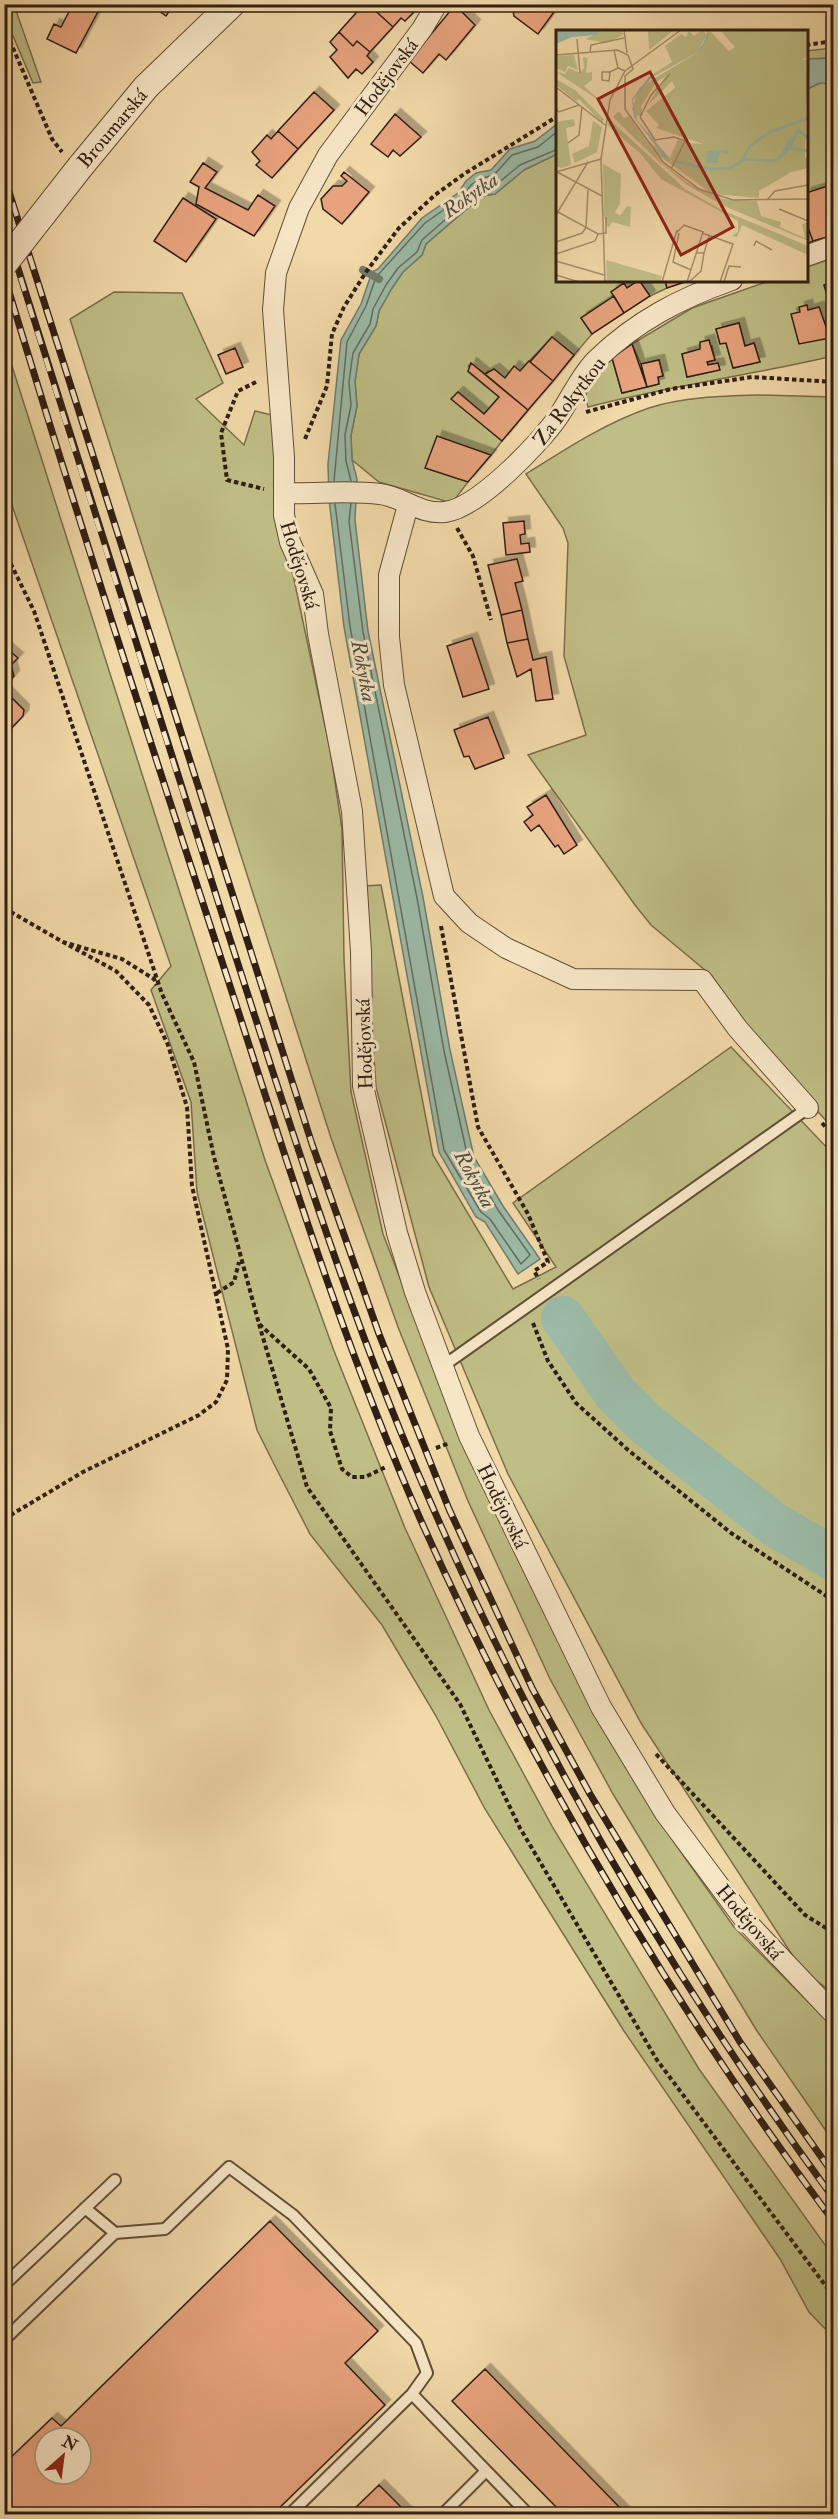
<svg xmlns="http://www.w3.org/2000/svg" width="838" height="2519" viewBox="0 0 838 2519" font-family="'IM FELL Double Pica',serif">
<defs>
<filter id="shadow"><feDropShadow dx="5.5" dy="-5.5" stdDeviation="0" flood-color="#0004"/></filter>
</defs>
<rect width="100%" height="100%" fill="#f2d9a8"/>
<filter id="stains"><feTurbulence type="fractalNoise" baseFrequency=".00333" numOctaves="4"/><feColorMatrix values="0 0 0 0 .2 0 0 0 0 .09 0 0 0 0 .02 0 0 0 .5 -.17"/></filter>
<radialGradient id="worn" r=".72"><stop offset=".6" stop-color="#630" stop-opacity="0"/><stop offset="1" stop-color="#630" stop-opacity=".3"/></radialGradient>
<path fill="#bfbe85" stroke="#786e4c" stroke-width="1.5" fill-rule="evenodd" d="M4 5H14L41 82 33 83 5 17Z
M833 48V58L807 59 806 51Z
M820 83 833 84V184L807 193V89Z
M557 154 558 280 638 281 627 288 623 284 611 292 614 296 581 318 592 334 574 355 552 337 520 371 514 367 505 378 488 371 485 374 471 363 468 366 471 369 468 372 499 397 484 414 458 392 452 399 502 441 491 455 437 437 426 468 468 482 452 503 379 482 352 460 351 435 357 406 355 382 359 354 376 326 379 311 392 288 403 272 422 255 426 244 482 196 495 194 524 170Z
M833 258V282L824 285 833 317V356C752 375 669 386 588 407 581 385 596 373 612 358L622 393 659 384 658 377 663 375 659 360 641 364 632 344 692 308 769 281 806 280 807 267ZM739 323 745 346 754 343 760 362 733 368 726 343 720 344 716 329ZM712 346 715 360 707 362 708 365 718 363 719 370 688 377 682 354Z
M639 281H665L667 288 650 296Z
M114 292 182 293 223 383 196 399 244 445 255 411 276 416 279 509 330 749 342 829 344 959 351 1092 383 1234 462 1439 590 1706 676 1845 734 1927 833 2027V2141L757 2031 613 1794 550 1679 468 1501 398 1327 331 1138 70 319Z
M4 341 265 1160 334 1351 405 1528 489 1710 553 1828 699 2069 833 2256V2337L809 2312 780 2259 624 2031 485 1809 436 1716 382 1625 310 1534 276 1468 257 1430 197 1192 191 1102 151 990 171 966 5 485Z
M759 395 833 397V1128L772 1062 712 976 651 925 635 905 528 755 586 735 564 656 568 543 563 528 526 474C564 450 605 423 649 408 683 397 723 396 759 395Z
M381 885 433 1155 513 1289 556 1267 513 1203 731 1047 833 1154V1993L802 1970 641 1723 508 1474 429 1287 376 1087 363 886Z"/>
<path fill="#9bbaa7" stroke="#707c6c" stroke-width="1.5" d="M833 58V84L820 83 807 89V59Z
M557 124V154L524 170 495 194 482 196 426 244 422 255 403 272 392 288 379 311 376 326 359 354 355 382 357 406 351 435 352 460 357 479 355 520 368 631 423 897 450 1050 474 1157 503 1206 540 1259 518 1274 485 1222 476 1217 439 1152 344 627 329 499 328 464 341 340 361 304 372 272 378 269 422 218 458 193 466 181 476 173 491 170 510 149 535 141Z"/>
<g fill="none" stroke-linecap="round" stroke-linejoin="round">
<path stroke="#666c5d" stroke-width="1.5" d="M334 481 347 342 366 306 376 277 425 223 462 197 471 185 479 179 494 175 512 155 538 147 558 131
M351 481 346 461 345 435 351 405 349 382 353 353 370 324 373 309 386 285 398 268 417 252 422 240 478 191 492 188 520 165 558 149
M335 504 350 626 444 1150 481 1212 490 1219 521 1264 530 1255 498 1210 468 1158 444 1051 417 898 363 632 349 521 351 503"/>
<path stroke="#707c6c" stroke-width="8" d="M363 270 379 279"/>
<path stroke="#9bbaa7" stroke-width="44" d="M563 1318 616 1394 645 1423 775 1525 834 1559"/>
</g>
<path fill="#e7a37d" stroke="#301f13" stroke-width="1.5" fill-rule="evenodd" filter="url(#shadow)" d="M73 4H102L76 53 47 39 54 24 61 27Z
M149 4H174L166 16Z
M364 4H368L393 27 370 52 357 41 353 46 339 32Z
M368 4H413L410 8 414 12 405 21 401 18 393 27Z
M518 4H544L554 12 538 34 514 16 513 11Z
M455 5 475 25 446 60 439 54 423 73 409 61Z
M339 32 353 46 357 41 370 52 367 56 373 62 362 74 356 69 348 78 330 57 337 50 330 42Z
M314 92 334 110 298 149 278 131Z
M395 114 421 137 400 156 393 150 388 157 371 144Z
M278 131 298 149 272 178 256 165 260 161 252 152 267 135 271 139Z
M203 163 217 172 205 188 248 210 258 195 275 206 254 236 196 204 199 187 190 182Z
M344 172 369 192 342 224 323 209 321 199 333 186H342L347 181 341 176Z
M834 184V235L813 241 806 222V193Z
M183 198 216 219 186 262 154 241Z
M806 222 813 241 806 244Z
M639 280 650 296 624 313 611 292 624 283 627 288Z
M665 280H691L667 288Z
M834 282V317L824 285Z
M614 296 624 313 592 334 581 318Z
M807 305 808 310 819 307 830 338 799 344 791 314 800 312 799 307Z
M739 323 745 346 754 343 760 362 733 368 726 343 720 344 716 329Z
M552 337 574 355 553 381 530 362Z
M709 340 715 360 707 362 708 365 718 363 720 370 687 377 682 354 700 349V342Z
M632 344 647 387 622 393 612 358Z
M235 348 243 367 226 374 218 355Z
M659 360 663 376 658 377 659 384 647 387 641 364Z
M529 361 553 381 528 410 485 374 494 369 505 378 514 366 520 371Z
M471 363 528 410 502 441 451 399 458 392 484 414 499 397 468 371Z
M437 436 491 455 468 482 425 468Z
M524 521 525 534 520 535 521 544 529 543 530 552 506 555 503 523Z
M517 559 523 581 515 583 522 610 501 615 488 565Z
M522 610 528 639 507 643 501 615Z
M472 638 489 689 463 697 447 646Z
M528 639 533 660 546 657 553 699 536 701 531 669 517 677 507 643Z
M4 646 18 658 11 665 14 676 4 687Z
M4 690 24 710 23 716 4 736Z
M488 717 504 758 475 769 469 756 464 757 454 730Z
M546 795 577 845 564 854 558 845 555 847 539 825 531 831 524 822 533 815 527 807Z
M270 2221 378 2331 345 2363 385 2405 273 2514H4V2464L52 2418 61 2426ZM45 2438H81V2474H45Z
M485 2369 626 2514H563L452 2401Z
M379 2485 408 2514H349Z"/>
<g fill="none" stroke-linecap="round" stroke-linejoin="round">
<defs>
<path id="service" d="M443 1366 808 1108
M85 2208 115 2233 165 2229 229 2167 293 2215 416 2343 427 2373 412 2394 290 2514
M4 2285 115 2180
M4 2340 115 2233
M412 2394 528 2514
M443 2514 485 2472"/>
<path id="minor" d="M437 4 422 29 328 155 299 208 276 273 273 310 284 457V515L290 542 313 594 318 634 352 811 361 952 363 1086 397 1233 415 1292 469 1436 601 1707 665 1813 744 1919 834 2014
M806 256 834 246
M285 493C316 494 349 490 380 494 404 497 420 515 445 512 478 508 540 443 558 417 571 398 580 376 596 360 636 321 681 298 732 280
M408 505 389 575V637L394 685 444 896 469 923 506 948 573 979 702 980 738 1029 808 1108"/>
<path id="tertiary" d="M80 167 146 87 232 4"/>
</defs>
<use href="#service" stroke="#604e38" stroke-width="14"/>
<use href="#minor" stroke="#604e38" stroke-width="22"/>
<use href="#tertiary" stroke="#604e38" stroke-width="28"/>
<path stroke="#301f13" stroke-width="4" stroke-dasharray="4.5 3" stroke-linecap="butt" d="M4 27 52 139 62 152
M806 45 834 41
M256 382 238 391 221 433 227 480 264 489
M586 412 671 389 752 377 834 382
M305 439 327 386 332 334 344 307 366 272 399 228 435 195 464 174 558 116
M457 528 473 556 491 620
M4 550 34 611 162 994 194 1062 214 1157 259 1324 309 1369 331 1408 330 1431 342 1469 352 1477H365L386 1467
M4 908 63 942 122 959 154 979 157 985
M441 926 478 1127 528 1214 548 1262 534 1271 539 1279
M822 1123 834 1136
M217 1293 234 1282 239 1262
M533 1323 548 1361 576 1403 628 1450 731 1533 834 1601
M259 1324 307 1487 460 1704 520 1828 657 2060 834 2297
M436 1448 450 1443
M4 1519 83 1472 199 1415 216 1402 227 1380 228 1349 192 1186 187 1107 168 1045 149 1005 116 971 63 942
M656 1754 805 1915 834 1933"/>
<use href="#service" stroke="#f7e6c6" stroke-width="10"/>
<use href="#minor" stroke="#f7e6c6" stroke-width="20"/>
<use href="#tertiary" stroke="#f7e6c6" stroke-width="26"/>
<defs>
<path id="rail" d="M4 176 312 1144 379 1334 449 1509 532 1688 590 1794 740 2042 834 2175
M4 224C77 462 153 699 229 936 292 1131 353 1329 437 1517 543 1758 678 1987 834 2199
M4 275C76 514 153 751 231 989 289 1168 345 1350 422 1523 533 1771 671 2004 834 2222"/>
</defs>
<use href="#rail" stroke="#301f13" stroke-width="7"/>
<use href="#rail" stroke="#f7e6c6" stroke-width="4.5" stroke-dasharray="14" stroke-linecap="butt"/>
<defs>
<path id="tertiary-bridge" d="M4 264 80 167"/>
</defs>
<use href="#tertiary-bridge" stroke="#604e38" stroke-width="28" stroke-linecap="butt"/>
<use href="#tertiary-bridge" stroke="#f7e6c6" stroke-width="26"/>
</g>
<g text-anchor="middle" stroke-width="6" stroke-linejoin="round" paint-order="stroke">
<g font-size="20" fill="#301f13" stroke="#f7e6c6">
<text transform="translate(386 77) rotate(-53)" y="7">Hodějovská</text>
<text transform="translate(112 128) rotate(-50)" y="7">Broumarská</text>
<text transform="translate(569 401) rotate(-53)" y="7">Za Rokytkou</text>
<text transform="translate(300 565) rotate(73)" y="7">Hodějovská</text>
<text transform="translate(364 1044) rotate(-92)" y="7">Hodějovská</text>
<text transform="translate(503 1506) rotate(64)" y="7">Hodějovská</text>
<text transform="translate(750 1922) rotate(50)" y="7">Hodějovská</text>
</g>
<g font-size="21" font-style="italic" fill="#504e3f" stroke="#f7e6c6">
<text transform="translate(470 195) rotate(-35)" y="7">Rokytka</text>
<text transform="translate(364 671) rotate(79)" y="7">Rokytka</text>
<text transform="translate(475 1179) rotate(61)" y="7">Rokytka</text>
</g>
</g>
<g transform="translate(556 30)">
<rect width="252" height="252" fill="#f2d9a8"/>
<path d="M49 0H66L67 5 50 13 29 9ZM92 0H118L93 20ZM146 0 151 5 141 22 93 47 116 32 109 16 125 4 130 7 133 1 138 6ZM153 0 173 21 179 17 164 0H252V27L245 30 252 29 249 128H252V138L235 142 203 161V168L156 164 101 124 94 112 116 132 114 127 122 110 133 113 147 114 100 98 103 95 90 81 119 58 116 51 92 75 109 47 100 52 85 77 87 85 79 86 76 79 83 58 144 21ZM18 25 22 40 12 36 9 42 0 38V27L4 29 0 26ZM27 27 32 28 30 43 36 42V50L28 56 47 73 0 42 9 44 13 38 24 43 28 38ZM0 49 19 60 48 89 46 93 23 69 20 71 0 55ZM63 81 68 88 73 86 106 133 135 155 167 169 201 171 205 186 225 192 224 197 249 208 246 194 252 192V211L168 176 131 155 100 129 57 87ZM18 89 19 96 10 98 15 135 5 138 0 136V92ZM54 90 129 159 166 180 252 216V225L186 195 181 207 176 206 182 202V191L105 149 84 123 51 95ZM37 91 46 97 41 122 19 133 16 124 33 116ZM47 134 65 144 64 174 59 182 64 186 71 176 75 177 74 197 56 192 52 198 48 186ZM50 230 106 246 104 252H51Z" fill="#bfbe85"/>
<path d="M0 0H46L41 5 16 7 0 14ZM151 0 153 7 144 21 96 47 77 70 81 90 116 131 107 126 78 87 76 69 93 47 141 22 150 9ZM171 120 173 124 164 122 161 133 150 132 151 121Z" fill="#9bbaa7"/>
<path fill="none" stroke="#9bbaa7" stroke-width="3" d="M234 118 252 121M227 123 236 107M186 130 194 116 212 103 252 88M120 132 155 139 174 138 189 129 219 131 234 118 242 100 252 108"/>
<path fill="none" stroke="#a48f6c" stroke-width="1.5" d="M68 0 71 23M21 9 24 43M58 20 62 38 69 41M34 22 35 15 68 8M0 25 61 20 72 25 77 39 69 46V79L107 132 143 159 177 170 252 169M54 42H46V50L53 51 54 42 62 38M0 57 49 95M0 79 3 82 23 75M84 87 99 110 118 107 129 111 115 139M84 87 95 65 114 44M12 113 23 105 26 77M0 142 45 129M1 142 46 166M211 170 219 161 252 155M223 179 252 191M2 182 42 204 50 203V187M0 185 32 132M120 203 128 195 147 202 131 252M123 203 117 232 135 240M146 203 177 214 164 252M0 212 26 203 30 198 32 160M198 216 200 211 216 220M140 223H148L153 206M0 224 39 211 42 204M0 231 48 245M0 245 23 252M49 252 45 129 54 70 69 41 125 0M106 252 121 200M133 252 145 241 148 223M168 252 173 236 185 237"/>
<path fill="#8f2418" fill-opacity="0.15" stroke="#8f2418" stroke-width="3" d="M94 42 177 197 125 225 42 69Z"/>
<rect width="252" height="252" fill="none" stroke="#301f13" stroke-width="3"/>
</g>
<rect width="838" height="2519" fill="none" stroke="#f2d9a8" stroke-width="24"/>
<rect x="6" y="6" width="826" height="2507" fill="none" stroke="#301f13" stroke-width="3"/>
<rect x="12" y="12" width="814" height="2495" fill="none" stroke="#301f13" stroke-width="1.5"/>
<g transform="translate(63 2456) rotate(28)"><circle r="28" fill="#f7e6c6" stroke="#a7967e" stroke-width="1.5"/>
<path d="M0-4.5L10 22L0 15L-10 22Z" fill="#8f2418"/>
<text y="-9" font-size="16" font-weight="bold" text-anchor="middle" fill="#301f13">N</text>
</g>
<rect width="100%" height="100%" filter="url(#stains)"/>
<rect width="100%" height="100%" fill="url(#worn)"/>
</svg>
